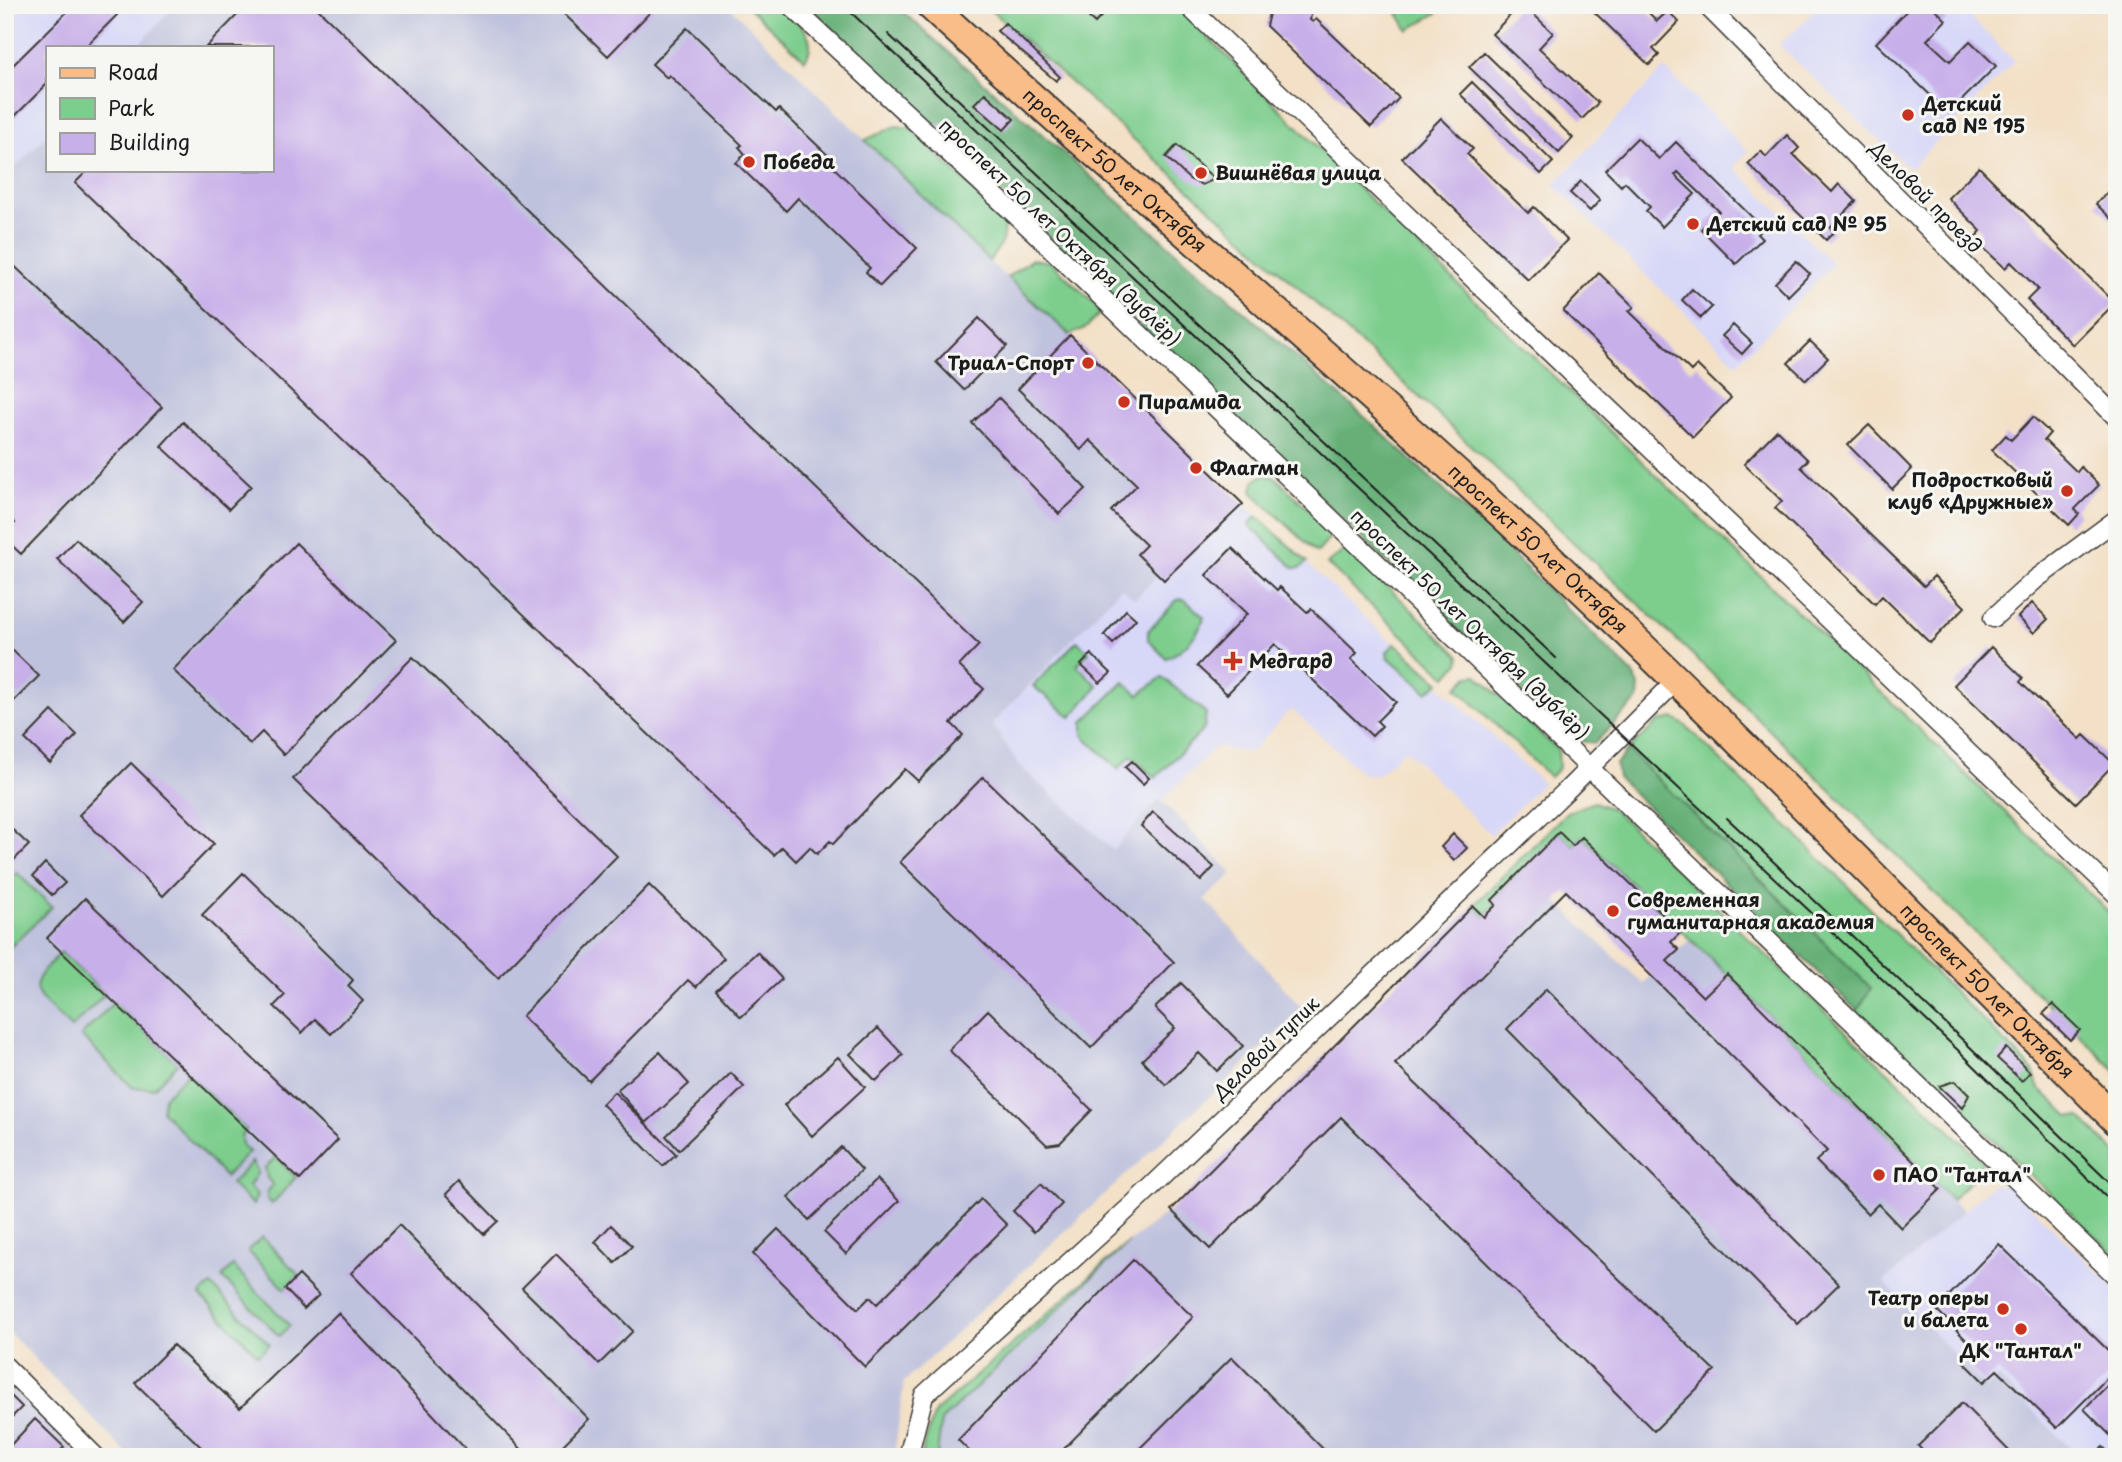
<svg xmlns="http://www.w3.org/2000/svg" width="2122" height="1462" viewBox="0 0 2122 1462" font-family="'Playpen Sans',sans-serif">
<rect width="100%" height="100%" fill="#f6f6f2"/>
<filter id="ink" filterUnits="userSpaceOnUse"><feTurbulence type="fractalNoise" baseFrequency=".0143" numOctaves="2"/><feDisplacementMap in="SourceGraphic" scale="14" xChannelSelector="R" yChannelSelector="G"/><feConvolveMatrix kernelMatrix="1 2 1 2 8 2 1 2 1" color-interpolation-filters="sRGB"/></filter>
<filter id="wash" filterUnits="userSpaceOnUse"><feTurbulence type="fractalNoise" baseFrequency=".00686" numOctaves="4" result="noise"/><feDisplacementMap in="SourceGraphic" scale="28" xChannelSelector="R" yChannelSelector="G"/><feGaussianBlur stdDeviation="1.57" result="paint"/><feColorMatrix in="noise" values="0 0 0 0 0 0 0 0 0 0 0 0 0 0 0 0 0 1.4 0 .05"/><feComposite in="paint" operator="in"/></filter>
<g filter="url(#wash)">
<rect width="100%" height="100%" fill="#f3e0c6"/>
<path fill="#d7d7f8" d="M26 5H176L136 47H47V135L5 178V27Z
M1821 5H1959L2014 61 1910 169 1779 45Z
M1664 68 1748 151 1734 167 1833 264 1737 364 1554 185Z
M1243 504 1543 783 1491 835 1405 749 1377 775 1363 774 1293 710 1288 712 1252 751 1244 752 1216 746 1162 801 1159 799 1113 850 1019 765 992 724 1121 587 1158 574 1165 580Z
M2007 1184 2117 1290V1457H2080L1998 1378 1987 1388 1884 1282 1992 1185Z"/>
<path fill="#bfc2dd" d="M176 5H728L981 254 1070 335 1243 504 1164 580 1158 575 1135 599 1121 588 992 724 1019 765 1113 850 1159 799 1162 801 1233 874 1205 899 1303 1009 904 1382 894 1457H130L5 1328V178L47 135V170H271V47H136Z
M1556 901 1643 984 1689 940 1727 974 1964 1211 1884 1282 1987 1388 1998 1377 2080 1457H937L940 1421 1129 1242 1171 1210 1211 1249Z
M5 1382 81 1457H5Z"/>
<path fill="#7dcd8d" stroke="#4c7454" stroke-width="2" d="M746 5H780C796 21 821 36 805 60Z
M985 5H1176L1373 202 2117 920V1072L1697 659 1417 395Z
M1396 5H1433L1437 13 1408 30 1394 7Z
M896 126 910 128 1000 215C1008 235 1002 245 989 261L865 140Z
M1032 259 1051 262 1102 311 1087 327 1070 335 1007 277Z
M1262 476H1274L1328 528 1330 538 1317 553 1252 492 1254 481Z
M1257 516 1307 562 1300 568H1294L1249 525Z
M1347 548 1460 656 1459 663 1447 677 1327 564Z
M1184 599 1204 617C1200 633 1182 653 1166 658L1148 640V631L1177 600Z
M1077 641 1089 652 1077 665 1098 686 1071 717 1033 686Z
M1395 643 1440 683 1427 692 1388 657 1387 652Z
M1477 675 1558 750 1559 768 1550 777 1457 688 1469 676Z
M1162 677 1206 713 1204 729 1155 778 1131 756 1118 769 1083 735V722L1124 682 1139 695Z
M1673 718 1686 726 2033 1070 2038 1087 2069 1116 2080 1117 2117 1154V1257L1857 1011 1870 988 1628 750 1658 722Z
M1594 802 1613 809 1982 1161 1979 1173 1951 1199 1727 974 1582 837 1573 846 1559 833 1492 900 1496 905 1484 917 1473 906 1567 812Z
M17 873 52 907 5 952V886Z
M61 952 105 994 71 1028C35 991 20 993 61 952Z
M114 1002 178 1063 154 1088H133L81 1036Z
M188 1073 247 1129 241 1136 242 1145 249 1152 225 1177 162 1111 164 1097Z
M276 1157 296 1177 272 1204 268 1200 267 1192 273 1185 267 1178 265 1168Z
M252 1162 258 1172 249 1186 257 1195 253 1205 231 1184Z
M262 1237 299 1275 285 1289 248 1251Z
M1129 1242 941 1421 937 1457H920L935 1412Z
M233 1266 290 1326 279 1336 222 1277Z
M211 1285 269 1344 258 1355 200 1295Z"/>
<path fill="#66b078" stroke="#41664a" stroke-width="2" d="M807 5H895L1369 421 1503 545 1632 673 1639 685 1638 699 1595 743 1572 740Z
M1628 750 1871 988 1857 1011 1618 778 1616 764Z"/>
<g id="blocks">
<path fill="#c7afe9" d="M74 5H107L117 15 85 47H47V84L5 126V73Z
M247 5H314L979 645 959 666 984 689 951 723 963 735 918 781 905 769 833 844 830 841 817 854 810 847 796 861 782 847 774 855 75 183 88 170H271V47H206Z
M569 5H657L608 56 562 12Z
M1075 5H1099L1106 11 1095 23Z
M1271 5H1313L1310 20 1313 22 1316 19 1399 98 1371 127 1266 26Z
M1520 5H1524L1553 33 1539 48 1598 103 1582 119 1492 34Z
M1587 5H1641L1657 21 1668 11 1679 22 1653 49 1659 55 1649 65Z
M1912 5H1931L1946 20 1927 40 1950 61 1970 41 1996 66 1949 113 1876 43Z
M1005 23 1060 77 1056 81 997 31Z
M687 28 776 112 779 109 832 159 829 163 917 248 880 286 866 272 870 268 798 198 786 211 736 163 745 154 739 147 742 145 669 75 667 78 652 64Z
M1484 52 1573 138 1559 153 1469 67Z
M1472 82 1553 162 1541 174 1460 94Z
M985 93 1014 119 1004 130 974 104Z
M1441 118 1473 149 1467 154 1528 213 1534 207 1567 240 1528 280 1402 158Z
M948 122 956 127 948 147 926 129Z
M1787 135 1799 148 1793 154 1832 192 1839 184 1856 201 1830 228 1834 232 1826 240 1748 164 1761 151 1766 157Z
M1637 138 1659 159 1676 142 1763 228 1757 234 1762 239 1736 264 1701 229 1719 211 1678 172 1675 175 1695 194 1662 227 1646 211 1650 207 1625 182 1621 186 1605 170Z
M1177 145 1200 166 1215 179 1202 185 1189 179 1166 157Z
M1979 167 2115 303 2073 345 2027 300 2038 289 2011 262 2005 268 1974 239 1981 231 1948 198Z
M1581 181 1600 200 1590 211 1570 193Z
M2117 182V224L2096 204Z
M5 257 162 407 21 554 5 539V533L15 523 5 513Z
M1796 261 1810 274 1788 296 1775 283Z
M1599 273 1634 307 1629 311 1691 371 1697 365 1731 398 1693 437 1563 311Z
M1692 289 1712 307 1701 318 1682 300Z
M979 318 1007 346 964 390 936 362Z
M1733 325 1752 343 1742 354 1722 336Z
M1070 335 1243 504 1164 580 1137 554 1146 545 1111 511 1137 485 1090 440 1081 450 1018 389Z
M1810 341 1828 358 1806 380 1788 363Z
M999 398 1086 489 1059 514 972 423Z
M2033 417 2050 433 2044 440 2077 472 2081 467 2099 485 2075 509 2079 514 2069 525 1992 450 2006 435 2011 440Z
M183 422 251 486 229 509 161 446Z
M1869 425 1912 469 1892 489 1848 445Z
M1777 430 1808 460 1801 467 1924 586 1934 576 1965 607 1930 643 1882 596 1875 604 1775 508 1782 501 1744 464Z
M76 539 143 602 124 622 57 559Z
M296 543 396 640 284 755 262 732 250 744 173 670Z
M1232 548 1277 590 1280 587 1307 612 1311 609 1357 653 1351 659 1396 702 1377 721 1382 726 1372 736 1275 644 1227 694 1197 666 1247 614 1206 575Z
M2032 603 2048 619 2034 633 2018 617Z
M1126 610 1136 619 1113 644 1104 635Z
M5 643 39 676 5 710Z
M1991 647 2023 678 2020 682 2080 739 2084 735 2114 764 2076 803 1954 685Z
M1091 654 1111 673 1100 683 1081 665Z
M413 657 617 856 498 978 293 779Z
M52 711 77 735 50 763 25 739Z
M1132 761 1149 778 1143 784 1125 767Z
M131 763 214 844 163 896 79 815Z
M983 777 1174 962 1091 1048 900 862Z
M1153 812 1214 867 1201 881 1141 826Z
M5 823 29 845 5 869Z
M1559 832 1573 846 1582 837 1681 932 1671 942 1679 950 1667 961 1703 997 1727 974 1941 1189 1901 1228 1878 1204 1868 1214 1816 1161 1827 1151 1566 891 1395 1064 1715 1371 1654 1431 1341 1117 1210 1249 1171 1210 1473 906 1484 917 1496 905 1492 900Z
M1453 834 1467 848 1454 861 1441 847Z
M45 863 65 883 52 895 33 876Z
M243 873 353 980 348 986 363 1001 331 1034 315 1019 302 1033 274 1006 285 995 202 915Z
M649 885 724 958 696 987 688 980 589 1081 522 1016Z
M85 898 338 1140 300 1180 47 938Z
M757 952 782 979 741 1017 716 990Z
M1181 983 1243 1046 1217 1071 1199 1053 1166 1085 1142 1060 1175 1028 1155 1008Z
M1546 989 1839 1284 1798 1324 1507 1029Z
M2053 1004 2080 1030 2070 1040 2043 1014Z
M988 1010 1092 1110 1060 1143 1047 1145 949 1050Z
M878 1028 903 1055 876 1081 850 1054Z
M2006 1048 2030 1072 2022 1081 1997 1058Z
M660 1052 689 1084 646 1123 617 1090Z
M838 1057 865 1087 812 1136 784 1105Z
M731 1073 744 1087 679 1150 666 1136Z
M1955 1081 1969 1095 1962 1108 1939 1086Z
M614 1092 676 1154 663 1166 602 1104Z
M841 1147 862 1170 809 1220 788 1197Z
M877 1179 899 1201 846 1254 824 1232Z
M459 1181 498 1221 484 1234 446 1194Z
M1041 1183 1062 1204 1034 1232 1013 1211Z
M981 1199 1007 1225 865 1367 753 1254 778 1229 858 1309 870 1297 877 1304Z
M399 1225 589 1419 551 1457H529L351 1273Z
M611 1225 632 1246 615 1263 595 1242Z
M1999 1244 2117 1359V1368L2057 1428 1997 1370 1984 1382 1963 1361 1975 1349 1936 1309Z
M556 1254 633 1331 599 1364 522 1288Z
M1133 1260 1193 1317 1056 1457H975L958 1440Z
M299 1275 319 1295 304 1309 285 1289Z
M338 1313 473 1457H191L201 1447 135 1383 173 1345 240 1408Z
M1232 1357 1331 1457H1131Z
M2117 1376V1442L2084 1409Z
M5 1390 22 1407 5 1424Z
M1962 1403 2015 1457H1929L1918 1446Z
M35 1419 64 1447 55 1457H5V1451Z
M2103 1447 2110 1454 2117 1447V1457H2093Z"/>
</g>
</g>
<g filter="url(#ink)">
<use href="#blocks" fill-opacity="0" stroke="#3c3936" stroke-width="2"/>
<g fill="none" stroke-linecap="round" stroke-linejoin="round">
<defs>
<path id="street" d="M790 5 1034 232 2117 1277
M1187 5 2117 895
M1706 5 2117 418
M1993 618 2036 579 2117 519
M5 1366 96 1457
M908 1457 924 1395 1129 1208 1565 792 1676 681"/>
<g id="primary">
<path id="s1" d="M930 5C1119 179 1317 343 1505 517 1715 711 1914 919 2117 1121"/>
</g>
</defs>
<use href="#street" stroke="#3c3936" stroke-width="21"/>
<use href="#primary" stroke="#3c3936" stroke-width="32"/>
<use href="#street" stroke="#fff" stroke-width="18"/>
<use href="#primary" stroke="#f8bd89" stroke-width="28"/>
<path stroke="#1c1c1c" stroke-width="2" d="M843 5 1961 1053 2117 1207
M888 34 1556 658
M1727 818 1968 1045 2117 1190"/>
</g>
</g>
<g fill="#c8321e" stroke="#f6f6f2" stroke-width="2.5">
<circle cx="1908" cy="115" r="7"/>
<circle cx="749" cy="162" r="7"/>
<circle cx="1201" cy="173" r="7"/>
<circle cx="1693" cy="224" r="7"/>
<circle cx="1088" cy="363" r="7"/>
<circle cx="1124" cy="402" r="7"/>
<circle cx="1196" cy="468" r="7"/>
<circle cx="2067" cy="491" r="7"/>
<path d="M1229.5 650.5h7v7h7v7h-7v7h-7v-7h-7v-7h7z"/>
<circle cx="1613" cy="911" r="7"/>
<circle cx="1879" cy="1175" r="7"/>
<circle cx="2003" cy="1309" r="7"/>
<circle cx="2021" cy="1329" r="7"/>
</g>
<g text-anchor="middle" stroke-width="6" stroke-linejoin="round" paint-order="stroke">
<g font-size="19" font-weight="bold" fill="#1c1c1c" stroke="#f6f6f2" text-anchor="start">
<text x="1922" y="111">Детский<tspan x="1922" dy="22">сад № 195</tspan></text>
<text x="763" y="169">Победа</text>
<text x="1215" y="180">Вишнёвая улица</text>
<text x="1707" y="231">Детский сад № 95</text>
<text x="1074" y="370" text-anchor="end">Триал-Спорт</text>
<text x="1138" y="409">Пирамида</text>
<text x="1210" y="475">Флагман</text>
<text x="2053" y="487" text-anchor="end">Подростковый<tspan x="2053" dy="22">клуб «Дружные»</tspan></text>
<text x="1249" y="668">Медгард</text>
<text x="1627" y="907">Современная<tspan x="1627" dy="22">гуманитарная академия</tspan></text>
<text x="1893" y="1182">ПАО "Тантал"</text>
<text x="1989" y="1305" text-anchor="end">Театр оперы<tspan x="1989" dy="22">и балета</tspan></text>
<text x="2021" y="1358" text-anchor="middle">ДК "Тантал"</text>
</g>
<g font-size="19" fill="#1c1c1c" stroke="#f6f6f2">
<text dy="7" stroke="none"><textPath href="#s1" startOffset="248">проспект 50 лет Октября</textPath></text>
<text transform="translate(1926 197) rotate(45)" y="7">Деловой проезд</text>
<text transform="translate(1060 232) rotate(43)" y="7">проспект 50 лет Октября (дублёр)</text>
<text dy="7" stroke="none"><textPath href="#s1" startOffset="816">проспект 50 лет Октября</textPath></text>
<text transform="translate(1470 624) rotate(44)" y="7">проспект 50 лет Октября (дублёр)</text>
<text dy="7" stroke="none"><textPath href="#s1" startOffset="1446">проспект 50 лет Октября</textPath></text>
<text transform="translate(1266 1048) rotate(-44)" y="7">Деловой тупик</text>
</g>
</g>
<rect width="2122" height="1462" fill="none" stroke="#f6f6f2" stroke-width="28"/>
<rect x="46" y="46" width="228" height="126" fill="#f6f6f2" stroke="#9f9f9c" stroke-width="2"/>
<rect x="60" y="68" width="35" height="10" fill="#f8bd89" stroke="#9f9f9c" stroke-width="2"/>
<text x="108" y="80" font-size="21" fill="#1c1c1c">Road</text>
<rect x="60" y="98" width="35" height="21" fill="#7dcd8d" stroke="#9f9f9c" stroke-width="2"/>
<text x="108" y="116" font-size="21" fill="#1c1c1c">Park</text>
<rect x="60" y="133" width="35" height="21" fill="#c7afe9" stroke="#9f9f9c" stroke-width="2"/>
<text x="108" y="150" font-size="21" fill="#1c1c1c">Building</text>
</svg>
